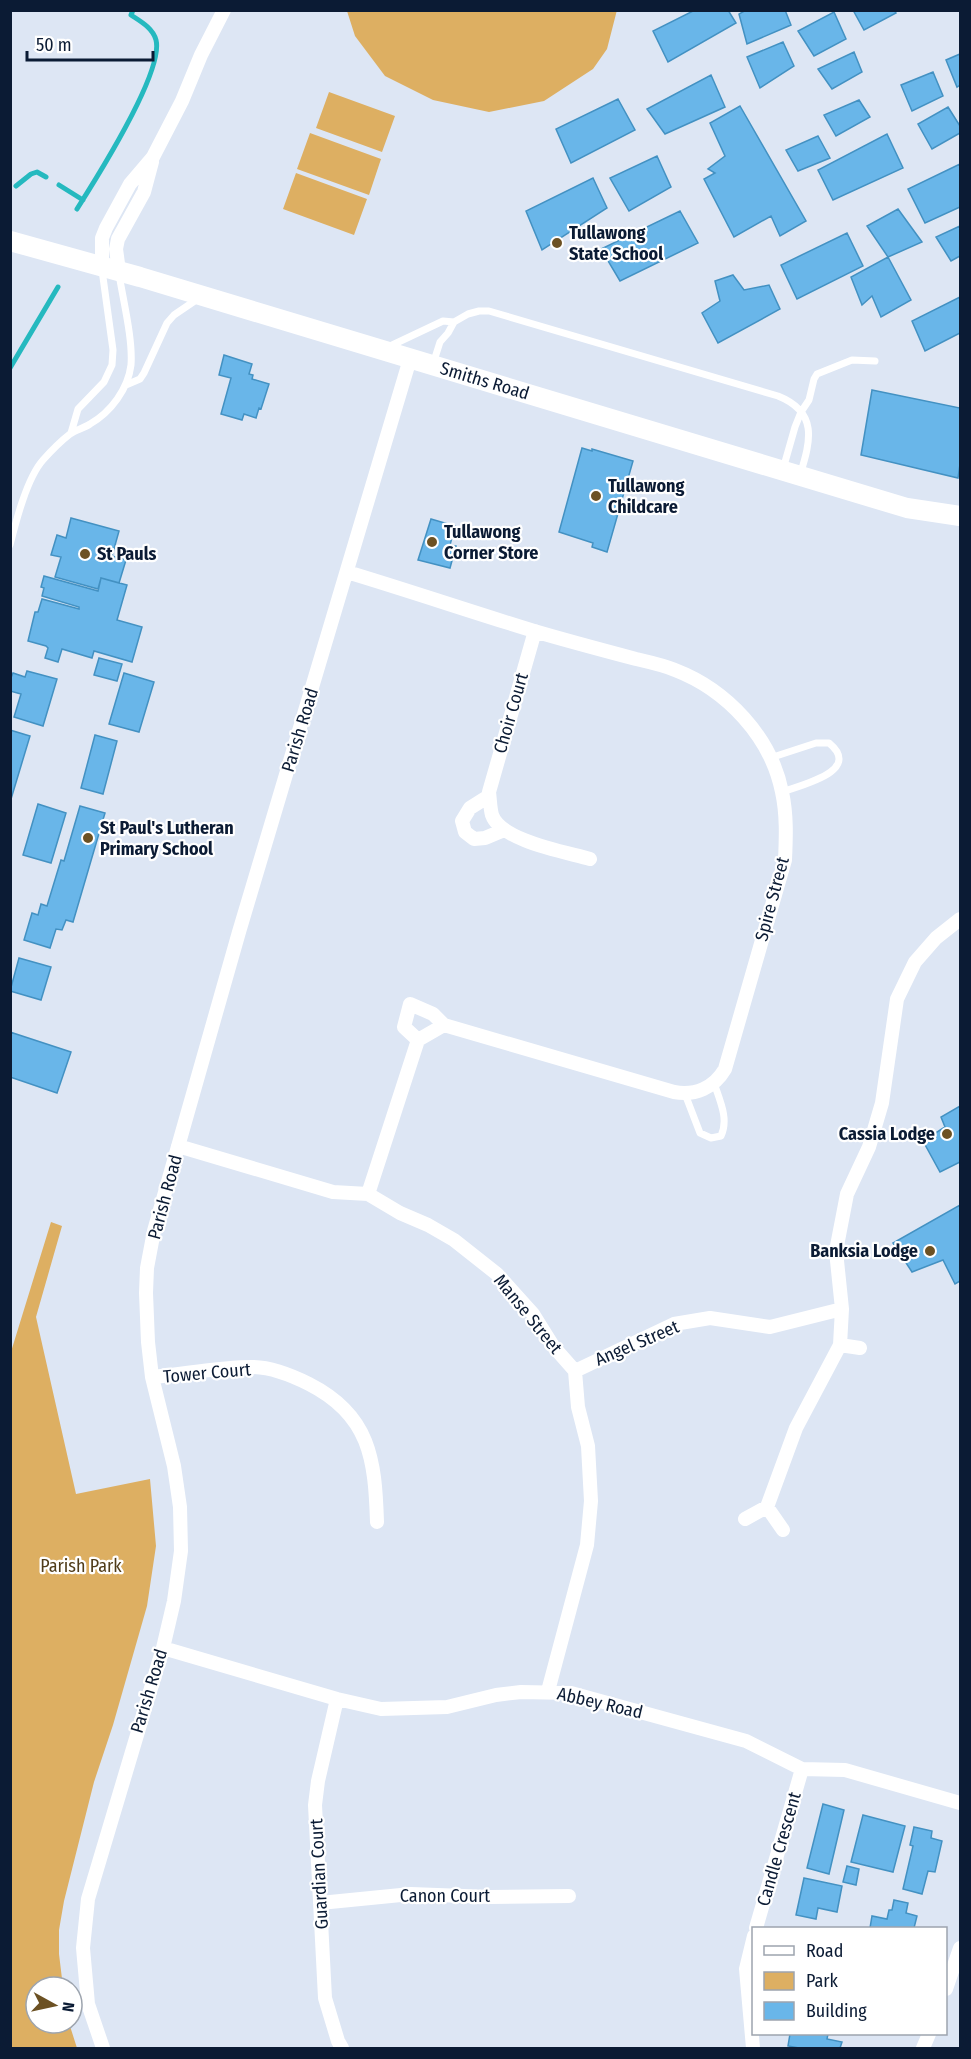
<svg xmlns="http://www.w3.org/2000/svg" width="971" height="2059" viewBox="0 0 971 2059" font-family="'Fira Sans Condensed',sans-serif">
<rect width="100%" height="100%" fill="#dde6f4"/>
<path fill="#ddaf62" d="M617 10 607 49 593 69 544 101 489 112 433 100 385 76 355 36 347 11Z
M329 92 395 116 382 152 316 128Z
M310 133 381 159 369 195 297 169Z
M296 173 367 199 354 235 283 209Z
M51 1222 62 1226 36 1317 76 1494 150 1479 156 1546 147 1606 113 1725 94 1782 64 1901 59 1930V1954L63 1987H36V2023H69L77 2048H11L10 1355Z"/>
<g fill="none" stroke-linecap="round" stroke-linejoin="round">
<path stroke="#25b9bf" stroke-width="5" d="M59 185 83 200
M16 186 31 174 37 172 46 177
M77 209C96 179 164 72 156 40 153 28 140 21 131 15L133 10
M10 368 58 287"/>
</g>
<path fill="#69b6e9" stroke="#4391c2" stroke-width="1.5" d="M695 10H728L736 23 668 62 653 31Z
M746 10H785L791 25 747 44 739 14Z
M853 10H894L896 13 864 30Z
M834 12 846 39 814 56 798 31Z
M783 42 794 66 760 88 747 57Z
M854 52 862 72 832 89 818 69Z
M960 54V85L957 87 946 60Z
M933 72 943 96 912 111 901 85Z
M711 75 725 107 665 134 647 109Z
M618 99 635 130 571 163 556 129Z
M859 100 870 117 836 136 824 115Z
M740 106 806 221 780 236 771 216 734 237 704 179 715 173 708 169 725 156 710 123Z
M948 107 960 126V133L932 149 918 124Z
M887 134 903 168 833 200 818 170Z
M818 136 830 158 798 171 786 150Z
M657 156 671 187 629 211 610 178Z
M960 164V207L925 223 908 189Z
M593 178 607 208 542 250 526 211Z
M898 209 922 242 888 257 867 226Z
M680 211 698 243 620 281 601 249Z
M960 226V256L951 261 936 237Z
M847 233 863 266 797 299 781 265Z
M888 257 911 300 881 317 872 296 862 305 851 277Z
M733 275 744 290 769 285 780 309 718 343 702 313 720 301 715 281Z
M960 297V333L925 351 912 321Z
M224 355 252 364 249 374 253 375 252 379 269 384 261 409 259 408 256 418 244 414 242 420 221 414 231 378 219 375Z
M872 390 960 408V464L958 478 861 455Z
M582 448 592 451V449L633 461 607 552 592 547 593 543 559 532Z
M71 518 119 531 112 556 126 560 119 583 101 578 98 589 55 577 61 557 51 555 57 535 66 538Z
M431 519 455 526 450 545 456 546 450 568 418 560Z
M44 576 98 591 101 578 127 585 117 620 142 627 132 662 94 651 92 658 62 649 58 662 45 658 48 648 46 646 28 641 35 612H38L42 599 79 609V607L42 596 44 588 41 587Z
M99 658 122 664 117 681 94 675Z
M27 671 57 679 43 726 14 717 21 694 10 691V680L13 673 25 677Z
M124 673 154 682 139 732 109 724Z
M10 730 30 736 11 799 10 798Z
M95 735 117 741 103 794 81 788Z
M38 804 66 813 51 863 23 855Z
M80 806 105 813 73 922 66 920 62 930 56 929 50 948 24 940 32 913 38 915 41 904 47 906 61 860 64 861Z
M19 958 51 967 41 1000 10 991Z
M10 1032 71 1052 57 1093 10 1077Z
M960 1106V1162L940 1172 923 1141 945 1127 941 1117Z
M960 1205V1281L955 1284 943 1260 912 1272 893 1243Z
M823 1804 844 1810 829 1874 807 1868Z
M863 1815 905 1826 893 1872 851 1862Z
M914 1827 932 1831 931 1838 942 1841 935 1872 928 1871 922 1894 903 1889 913 1846 910 1845Z
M847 1866 859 1869 856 1885 843 1882Z
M804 1878 842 1886 837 1912 818 1908 816 1919 796 1915Z
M894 1900 908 1903 906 1913 917 1916 914 1928H870L872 1916 887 1919 889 1910H892Z
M790 2034H828L827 2039 842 2042 840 2048H799L788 2046Z"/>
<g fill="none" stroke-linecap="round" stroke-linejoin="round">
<path stroke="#fff" stroke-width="7" d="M388 347 443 321 454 322 468 314 479 311H489L778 396C818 412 811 440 800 475
M433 364 440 342 448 333 454 322
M126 385 140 379 144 373 167 323 174 315 199 298
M71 433 78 409 104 382 112 365 113 350 102 270
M783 469 795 427 801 412 809 400 814 379 817 374 852 360 875 361
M10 545C16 521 27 478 43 460 51 451 61 441 70 434 76 430 84 428 90 424 111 412 128 389 131 365 133 339 123 300 119 274
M770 758 816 743H829C863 771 801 785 782 792
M685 1094 700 1133 711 1138 721 1136C729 1119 720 1101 714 1083"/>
<path stroke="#fff" stroke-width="14" d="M102 266V238L106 228 130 184 153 157 182 101 201 55 224 10
M119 271 116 249 118 239 144 192 152 162
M347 572C410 591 472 612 534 631 568 641 602 650 636 659 649 662 663 665 675 670 727 690 771 737 782 792 787 815 786 838 785 860L725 1069C714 1088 695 1096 674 1092L444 1025 433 1014 410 1004 404 1027 418 1040 368 1194
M535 631 489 792C490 799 490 808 492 815 501 841 566 852 590 859
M489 796 470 808 462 821 465 832 474 839 485 838 504 830
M418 1040 444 1025
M178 1146 333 1192 368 1194 400 1213 428 1225 454 1240 497 1274 533 1314 553 1346 575 1371 578 1407 588 1446 591 1501 587 1545 548 1691
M860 1348 840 1345 842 1309 836 1251 847 1194 869 1147 882 1103 897 999 915 962 936 938 960 919
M575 1371 674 1324 710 1318 770 1327 842 1309
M152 1377C185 1374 219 1367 252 1367 271 1367 293 1376 309 1384 370 1415 375 1459 377 1522
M745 1519 767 1507
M783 1530 767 1507 796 1428 840 1345
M163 1648 337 1699 381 1709 447 1707 496 1695 521 1692 571 1693 746 1741 802 1769 845 1770 960 1803
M337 1699 318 1781 315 1805 325 1998 338 2041 342 2048
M320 1903 411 1894 490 1897 569 1896
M756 1928 802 1769
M946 1989 960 1948
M103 2048 88 2004 83 1948 88 1899 163 1648 174 1601 181 1551 180 1507 174 1466 152 1377 148 1342 146 1293 147 1268 154 1231 239 932 410 359
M753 2048 746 1969 754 1936
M923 2048 929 2034"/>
<path stroke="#fff" stroke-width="20" id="s1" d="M10 241 140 277 907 508 960 516"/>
</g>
<g fill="#6c5123" stroke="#fff" stroke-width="2">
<circle cx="557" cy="243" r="6"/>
<circle cx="596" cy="496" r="6"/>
<circle cx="432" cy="542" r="6"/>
<circle cx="85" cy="554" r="6"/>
<circle cx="88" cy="838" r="6"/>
<circle cx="947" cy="1134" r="6"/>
<circle cx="930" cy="1251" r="6"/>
</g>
<g text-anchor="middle" stroke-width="4.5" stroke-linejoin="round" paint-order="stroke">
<g font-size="18" font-weight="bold" fill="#0b1b34" stroke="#fff" text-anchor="start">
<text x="569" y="239">Tullawong<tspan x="569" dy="21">State School</tspan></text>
<text x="608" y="492">Tullawong<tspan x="608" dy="21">Childcare</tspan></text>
<text x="444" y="538">Tullawong<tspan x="444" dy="21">Corner Store</tspan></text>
<text x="97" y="560">St Pauls</text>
<text x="100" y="834">St Paul's Lutheran<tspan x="100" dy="21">Primary School</tspan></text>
<text x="935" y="1140" text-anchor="end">Cassia Lodge</text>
<text x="918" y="1257" text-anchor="end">Banksia Lodge</text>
</g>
<g font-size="18" fill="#0b1b34" stroke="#fff">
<text dy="6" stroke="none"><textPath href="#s1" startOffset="495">Smiths Road</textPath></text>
<text transform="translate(511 713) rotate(-74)" y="6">Choir Court</text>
<text transform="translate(300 730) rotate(-73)" y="6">Parish Road</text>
<text transform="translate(772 899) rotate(-75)" y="6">Spire Street</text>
<text transform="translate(165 1197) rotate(-75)" y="6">Parish Road</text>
<text transform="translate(528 1314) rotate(51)" y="6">Manse Street</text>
<text transform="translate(637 1343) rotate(-23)" y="6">Angel Street</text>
<text transform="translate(207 1373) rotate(-5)" y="6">Tower Court</text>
<text transform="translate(149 1691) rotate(-73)" y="6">Parish Road</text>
<text transform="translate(600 1703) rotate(13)" y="6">Abbey Road</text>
<text transform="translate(779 1849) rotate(-74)" y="6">Candle Crescent</text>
<text transform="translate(319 1874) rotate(-93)" y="6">Guardian Court</text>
<text x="445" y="1902">Canon Court</text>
</g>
<g font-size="18" fill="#503c19" stroke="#fff">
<text x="81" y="1572">Parish Park</text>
</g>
</g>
<rect width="971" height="2059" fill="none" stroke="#0b1b34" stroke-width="24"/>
<rect x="752" y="1927" width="195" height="108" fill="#ffffff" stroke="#9da4ae" stroke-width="1.5"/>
<rect x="764" y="1946" width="30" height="9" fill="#ffffff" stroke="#9da4ae" stroke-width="1.5"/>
<text x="806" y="1957" font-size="18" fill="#0b1b34">Road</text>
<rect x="764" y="1972" width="30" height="18" fill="#ddaf62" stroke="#9da4ae" stroke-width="1.5"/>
<text x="806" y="1987" font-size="18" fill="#0b1b34">Park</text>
<rect x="764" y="2002" width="30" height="18" fill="#69b6e9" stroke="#9da4ae" stroke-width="1.5"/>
<text x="806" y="2017" font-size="18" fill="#0b1b34">Building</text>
<g transform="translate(54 2005) rotate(98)"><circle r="28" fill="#ffffff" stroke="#9da4ae" stroke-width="1.5"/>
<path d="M0-4.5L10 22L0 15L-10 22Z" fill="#6c5123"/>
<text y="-9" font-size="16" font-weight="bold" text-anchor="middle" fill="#0b1b34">N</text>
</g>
<path d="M27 51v9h126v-9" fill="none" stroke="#0b1b34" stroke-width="3"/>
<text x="36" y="51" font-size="18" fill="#0b1b34" stroke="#ffffff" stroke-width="4.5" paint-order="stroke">50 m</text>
</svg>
